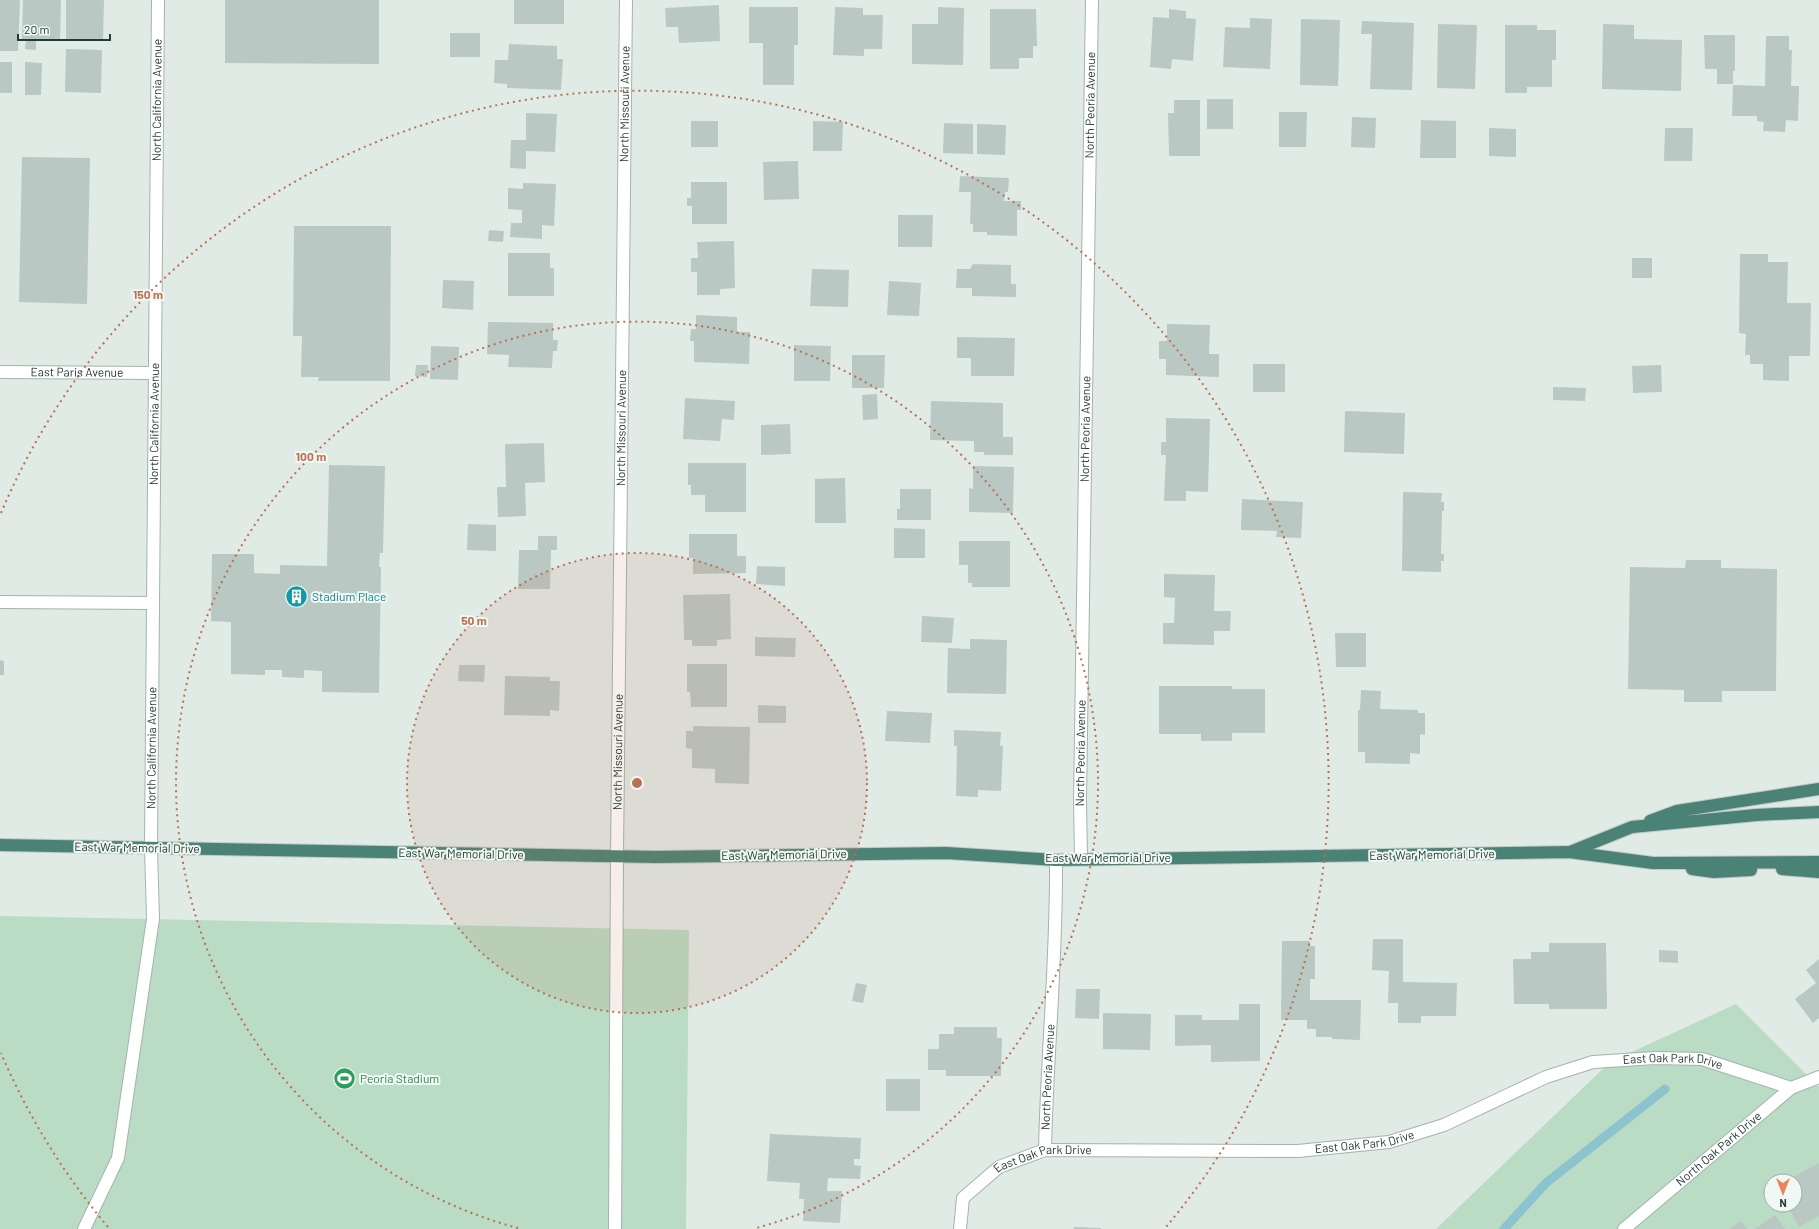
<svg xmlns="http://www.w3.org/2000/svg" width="1819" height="1229" viewBox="0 0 1819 1229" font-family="Barlow,sans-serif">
<rect width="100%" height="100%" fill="#e1ebe6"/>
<path fill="#badbc4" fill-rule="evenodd" d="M0 916 689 930 686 1229H0Z
M1736 1004 1819 1087V1229H1436L1610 1062ZM1771 1181H1795V1205H1771Z"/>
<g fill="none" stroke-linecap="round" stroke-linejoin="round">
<path stroke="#8bc3ce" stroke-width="9" d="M1504 1229 1546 1183 1665 1089"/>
</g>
<path fill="#b9c8c2" d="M0 0H20L18 51H0Z
M23 0H61L60 41 36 40V50L25 49 26 41H22Z
M66 0H104L103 40H66Z
M225 0H379V64L225 63Z
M514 0H564V24H514Z
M719 5 720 41 679 43 678 27H666L665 8Z
M749 7H798V45H794V85H763V43H749Z
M835 7 863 8V15H883L882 49H864V56L833 55Z
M938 7 964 8 963 65 912 64V24H938Z
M990 9H1036L1037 46H1033V58H1019V69H990Z
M1169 9 1186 11V18L1196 19 1193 61 1172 59 1171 69 1150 67 1153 17 1169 18Z
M1250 18 1272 19 1270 69 1223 67 1225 27 1250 28Z
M1301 19 1340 20 1338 86 1300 85Z
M1362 21 1414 23 1412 90 1370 89 1372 34H1361Z
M1438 24 1477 25 1475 89 1437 88Z
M1603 24 1634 25V39L1682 40 1681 91 1602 89Z
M1505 25H1537V30H1556V60H1552V87H1527V93H1505Z
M450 33H480V57H450Z
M1704 35H1735V71H1733V84H1717V69H1705Z
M1766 36H1789V50H1792L1791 86H1799L1798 121 1786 120 1785 132 1763 131 1764 122 1757 121V116H1732L1733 85 1765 86Z
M509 44 557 46V59H563L561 90 507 88V84L494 83 495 60H508Z
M66 49 102 50 101 93 65 92Z
M0 62H12V93H0Z
M25 62 42 63 41 95H25Z
M1207 99H1233V129H1207Z
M1174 100H1200V156H1169L1168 113H1174Z
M1279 112H1307L1306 147H1279Z
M526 113 557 114 555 152 526 151V169L510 168 511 140H526Z
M1352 117 1376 118 1375 148 1351 147Z
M1421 120 1456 121V158H1420Z
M691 121H718V147H691Z
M813 121 843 122 842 151H813Z
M944 123 973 124V154L943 153Z
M977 124 1006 125 1005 155 977 154Z
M1489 128 1516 129V157L1489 156Z
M1665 128H1693L1692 161H1664Z
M22 157 90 158 87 304 19 302Z
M798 161 799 199 764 200 763 162Z
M960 176 1009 178 1008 192H1005L1004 201H1021V210H1017V236L987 235V232H973V224H970L971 192H959Z
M691 182H727V224H692V206H687V198H691Z
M523 183 556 184 554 226 542 225V239L510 237 511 223H522V210L508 209V188L523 189Z
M898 215H933L932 247H898Z
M294 226H391L390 381H318L319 377H301L302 336H293Z
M489 230 504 231 503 242 488 241Z
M734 241 735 288 720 289V295H697V272H691V258H698L697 242Z
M508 253H550V268H554V296H508Z
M1740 254H1768V262H1788L1787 303H1811L1810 356H1789V381L1763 380V364H1750V355H1745L1746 334 1739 333Z
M1632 258H1652V278H1632Z
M973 264 1011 265V284H1016V297L972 296V288H956L957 269H970Z
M812 269 849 270 848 307 810 306Z
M443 280 474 281 473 310 442 308Z
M889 281 921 283 919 316 887 315Z
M696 315 737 317V332H750L749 364 694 362V341H690L691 329H696Z
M488 322 553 323V340H558L557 351H553L552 368 508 367 509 355 487 354Z
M1167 324 1210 325 1209 354H1219V377L1166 375V359H1159V341H1167Z
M957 337 1015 338 1014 376H971V358H957Z
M794 345 831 346 830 381H794Z
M431 346 459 347 458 380 430 379Z
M852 355H885L884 388H852Z
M1253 364H1285V392H1253Z
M416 365H428L427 377 415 376Z
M1661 365 1662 392 1633 393 1632 366Z
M1553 387 1586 388 1585 401 1553 400Z
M877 394 878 419 863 420 862 395Z
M685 398 735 401 734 420 722 419 720 441 683 439Z
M931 401 1003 403V437H1013V455H984V452H974V441L930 440Z
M1345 411 1405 413 1404 454 1344 452Z
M1166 418 1210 419 1208 492 1186 491V501H1164L1166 455H1161V442H1166Z
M790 424 791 454 761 455V425Z
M544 443 545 482 525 483 526 516 498 517 497 487H506L505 444Z
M688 463H746V512H705V495H691V485H688Z
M329 465 385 466 383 553H380L379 567H381L379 693 322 692V671L304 670V678L282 677V670H265V675L231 674V622L211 621 212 554H254V573L280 574V565L327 566Z
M973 466 1014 467 1013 513 969 512V488L973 489Z
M845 478 846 523H815V479Z
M900 489H931V520H897V509H900Z
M1403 492 1442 493 1441 502H1444V511H1442L1441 554H1444V561H1441V572L1402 571Z
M1242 499 1303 502 1301 538 1276 537 1277 531 1241 530Z
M468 524 496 525V551L467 550Z
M894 528 925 529V558H894Z
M689 534H737V556H746V573L693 574V558H689Z
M538 536H557V550H551L550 589H518L519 550H538Z
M959 541H1010V587H972V583H968V565H959Z
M1686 560H1721V568L1777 569 1776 691H1722V702H1684V690L1628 689 1630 567 1685 568Z
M757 566 785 567V586L756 584Z
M1164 574 1215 575 1214 611H1231L1230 631H1214V645L1163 644V623H1174L1175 598 1164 597Z
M730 594 731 639 717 640V646H692V640H684L683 595Z
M922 616 954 618 952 643 921 642Z
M1335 633H1366V667H1336Z
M755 637 796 638 795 657 755 656Z
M970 639 1007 640 1006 694 947 693 948 648 970 649Z
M0 660 4 661V675H0Z
M687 664H727V707H691L690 692H687Z
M459 665H485L484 682 458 681Z
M505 676 550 677V681H560L559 711 550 710V716L504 715Z
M1159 686H1232V689H1265V733H1232V741H1201V734H1159Z
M1361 690 1381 691 1380 709 1418 710V713H1425V735L1420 734V754L1410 753V764L1365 763V752H1358V710H1360Z
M758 705 786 706V723H758Z
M887 711 932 713 930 743 885 741Z
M693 726 750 727 749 784 715 783V769L692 768V749L686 748V731H693Z
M954 730 1001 732 1000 746H1003L1001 791 978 790V797L956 796 957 746H954Z
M1373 939H1403V982L1457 983 1456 1016H1421V1023H1398V1003H1388L1389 971 1372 970Z
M1282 941H1310V946H1315V979H1310V1000H1361L1360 1040 1332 1039V1037H1316V1029H1307V1020H1281Z
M1549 943H1606L1607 1009H1549V1004H1514L1513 959H1531V952H1549Z
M1659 950 1678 951V963L1659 962Z
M1819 959V1018L1813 1023 1795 999 1816 983 1806 970Z
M856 983 867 985 863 1003 852 1001Z
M1076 989H1100L1099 1019 1075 1018Z
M1239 1004H1260V1061L1211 1062V1045L1175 1046V1015H1202V1020H1239Z
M1103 1013 1151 1014 1150 1050 1103 1049Z
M954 1027H997V1038H1002L1001 1076H946V1070H928V1049H939V1034H954Z
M886 1079H920V1111H886Z
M770 1134 861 1138 860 1159H854V1165L861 1166 860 1179 828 1178 827 1191H842L840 1223 803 1221 804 1199H799L800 1183 767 1181Z
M1819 1163V1216L1799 1227 1787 1205H1795V1181H1786Z
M1775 1215 1785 1229H1755Z
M1741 1221 1747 1229H1729Z
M1074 1227 1101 1228V1229H1074Z"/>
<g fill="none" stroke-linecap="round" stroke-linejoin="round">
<defs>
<g id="service">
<path d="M0 602 153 603"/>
<path id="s1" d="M1045 1150C1047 1053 1057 957 1056 860"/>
<path d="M84 1229 118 1158 153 919 151 848"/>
<path d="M615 1229 617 856"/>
</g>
<g id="minor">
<path id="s2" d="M0 372 155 373"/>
<path id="s3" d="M151 848 158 0"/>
<path id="s4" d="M617 856 626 0"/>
<path id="s5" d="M1081 859 1080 800 1092 0"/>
<path id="s6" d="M960 1229 963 1198 999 1167 1045 1150 1298 1151 1389 1142 1444 1125 1546 1077 1593 1062 1655 1058 1702 1059 1791 1088"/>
<path id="s7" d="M1624 1229 1791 1088 1819 1077"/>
</g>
<path id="trunk" d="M1650 821 1677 811 1819 789
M0 845 656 857 946 853 1056 860 1569 852 1653 863 1819 862
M1570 852 1632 827 1756 815 1819 812
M1692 869 1714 872 1751 870
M1782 869 1819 872"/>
</defs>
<use href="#service" stroke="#a4b3ad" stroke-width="14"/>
<use href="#minor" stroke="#a4b3ad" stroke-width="14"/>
<use href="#trunk" stroke="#c1c8c6" stroke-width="14"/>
<use href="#service" stroke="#fff" stroke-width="12"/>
<use href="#minor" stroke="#fff" stroke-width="12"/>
<use href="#trunk" stroke="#4b8276" stroke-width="12"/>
</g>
<circle cx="637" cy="783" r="230" fill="#ba7054" fill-opacity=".12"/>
<g fill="none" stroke="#ba7054" stroke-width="2" stroke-dasharray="2 4">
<circle cx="637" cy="783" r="230"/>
<path d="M518 1228A461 461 0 1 1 756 1228"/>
<path d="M108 1227A691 691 0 0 1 1 1053M1 513A691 691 0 1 1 1166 1227"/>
</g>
<defs>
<symbol id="building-disc" viewBox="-11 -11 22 22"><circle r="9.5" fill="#0f9aa8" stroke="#f1f8f4"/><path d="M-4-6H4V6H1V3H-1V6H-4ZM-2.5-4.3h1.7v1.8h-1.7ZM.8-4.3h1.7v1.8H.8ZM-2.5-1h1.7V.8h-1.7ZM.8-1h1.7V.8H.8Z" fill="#fff"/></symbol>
<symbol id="stadium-disc" viewBox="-11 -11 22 22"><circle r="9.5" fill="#2e9e5b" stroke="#f1f8f4"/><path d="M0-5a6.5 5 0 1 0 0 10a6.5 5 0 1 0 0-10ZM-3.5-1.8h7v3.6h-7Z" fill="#fff"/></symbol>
</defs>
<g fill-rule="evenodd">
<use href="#building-disc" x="284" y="584" width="25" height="25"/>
<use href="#stadium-disc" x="332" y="1066" width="25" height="25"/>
</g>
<g text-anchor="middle" stroke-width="4" stroke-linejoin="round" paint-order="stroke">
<g font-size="12" fill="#223b34" stroke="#f1f8f4">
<text dy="4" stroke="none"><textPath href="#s3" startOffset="748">North California Avenue</textPath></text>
<text dy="4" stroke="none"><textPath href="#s4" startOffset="752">North Missouri Avenue</textPath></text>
<text dy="4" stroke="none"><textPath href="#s5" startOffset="754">North Peoria Avenue</textPath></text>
<text dy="4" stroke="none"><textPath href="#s2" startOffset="77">East Paris Avenue</textPath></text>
<text dy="4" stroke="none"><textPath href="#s3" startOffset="424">North California Avenue</textPath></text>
<text dy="4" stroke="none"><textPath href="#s4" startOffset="428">North Missouri Avenue</textPath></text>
<text dy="4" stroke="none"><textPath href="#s5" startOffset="430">North Peoria Avenue</textPath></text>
<text dy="4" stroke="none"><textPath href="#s3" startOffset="100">North California Avenue</textPath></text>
<text dy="4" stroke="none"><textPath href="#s4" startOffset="104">North Missouri Avenue</textPath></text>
<text dy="4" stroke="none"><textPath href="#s5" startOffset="106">North Peoria Avenue</textPath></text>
<text transform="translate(137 848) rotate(1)" y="4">East War Memorial Drive</text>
<text transform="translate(461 854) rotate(1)" y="4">East War Memorial Drive</text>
<text transform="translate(784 855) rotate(-1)" y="4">East War Memorial Drive</text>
<text transform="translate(1432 855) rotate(-1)" y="4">East War Memorial Drive</text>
<text x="1108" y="862">East War Memorial Drive</text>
<text dy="4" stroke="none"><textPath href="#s6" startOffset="772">East Oak Park Drive</textPath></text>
<text dy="4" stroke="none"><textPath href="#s1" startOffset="73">North Peoria Avenue</textPath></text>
<text dy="4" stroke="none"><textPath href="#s6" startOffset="448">East Oak Park Drive</textPath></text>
<text dy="4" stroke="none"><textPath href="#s7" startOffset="124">North Oak Park Drive</textPath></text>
<text dy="4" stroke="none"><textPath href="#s6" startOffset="124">East Oak Park Drive</textPath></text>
</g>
<g font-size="12" fill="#0d838f" stroke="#f1f8f4" text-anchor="start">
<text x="312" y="601">Stadium Place</text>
</g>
<g font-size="12" fill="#27864d" stroke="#f1f8f4" text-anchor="start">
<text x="360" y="1083">Peoria Stadium</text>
</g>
</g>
<circle cx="637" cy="783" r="6" fill="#ba7054" stroke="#f1f8f4" stroke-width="2"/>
<g font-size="12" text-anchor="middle" font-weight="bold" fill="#ba7054" stroke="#f1f8f4" stroke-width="4" stroke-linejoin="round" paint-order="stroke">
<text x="148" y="299">150 m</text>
<text x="311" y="461">100 m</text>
<text x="474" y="625">50 m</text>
</g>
<g transform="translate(1783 1193) rotate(180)"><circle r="19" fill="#f1f8f4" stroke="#9eaca7"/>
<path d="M0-3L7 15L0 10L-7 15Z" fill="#ec825e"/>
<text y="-6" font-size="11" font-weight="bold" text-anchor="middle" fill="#223b34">N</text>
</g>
<path d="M18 34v6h92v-6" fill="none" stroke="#223b34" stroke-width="2"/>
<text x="24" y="34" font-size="12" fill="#223b34" stroke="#f1f8f4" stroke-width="3" paint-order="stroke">20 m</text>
</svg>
